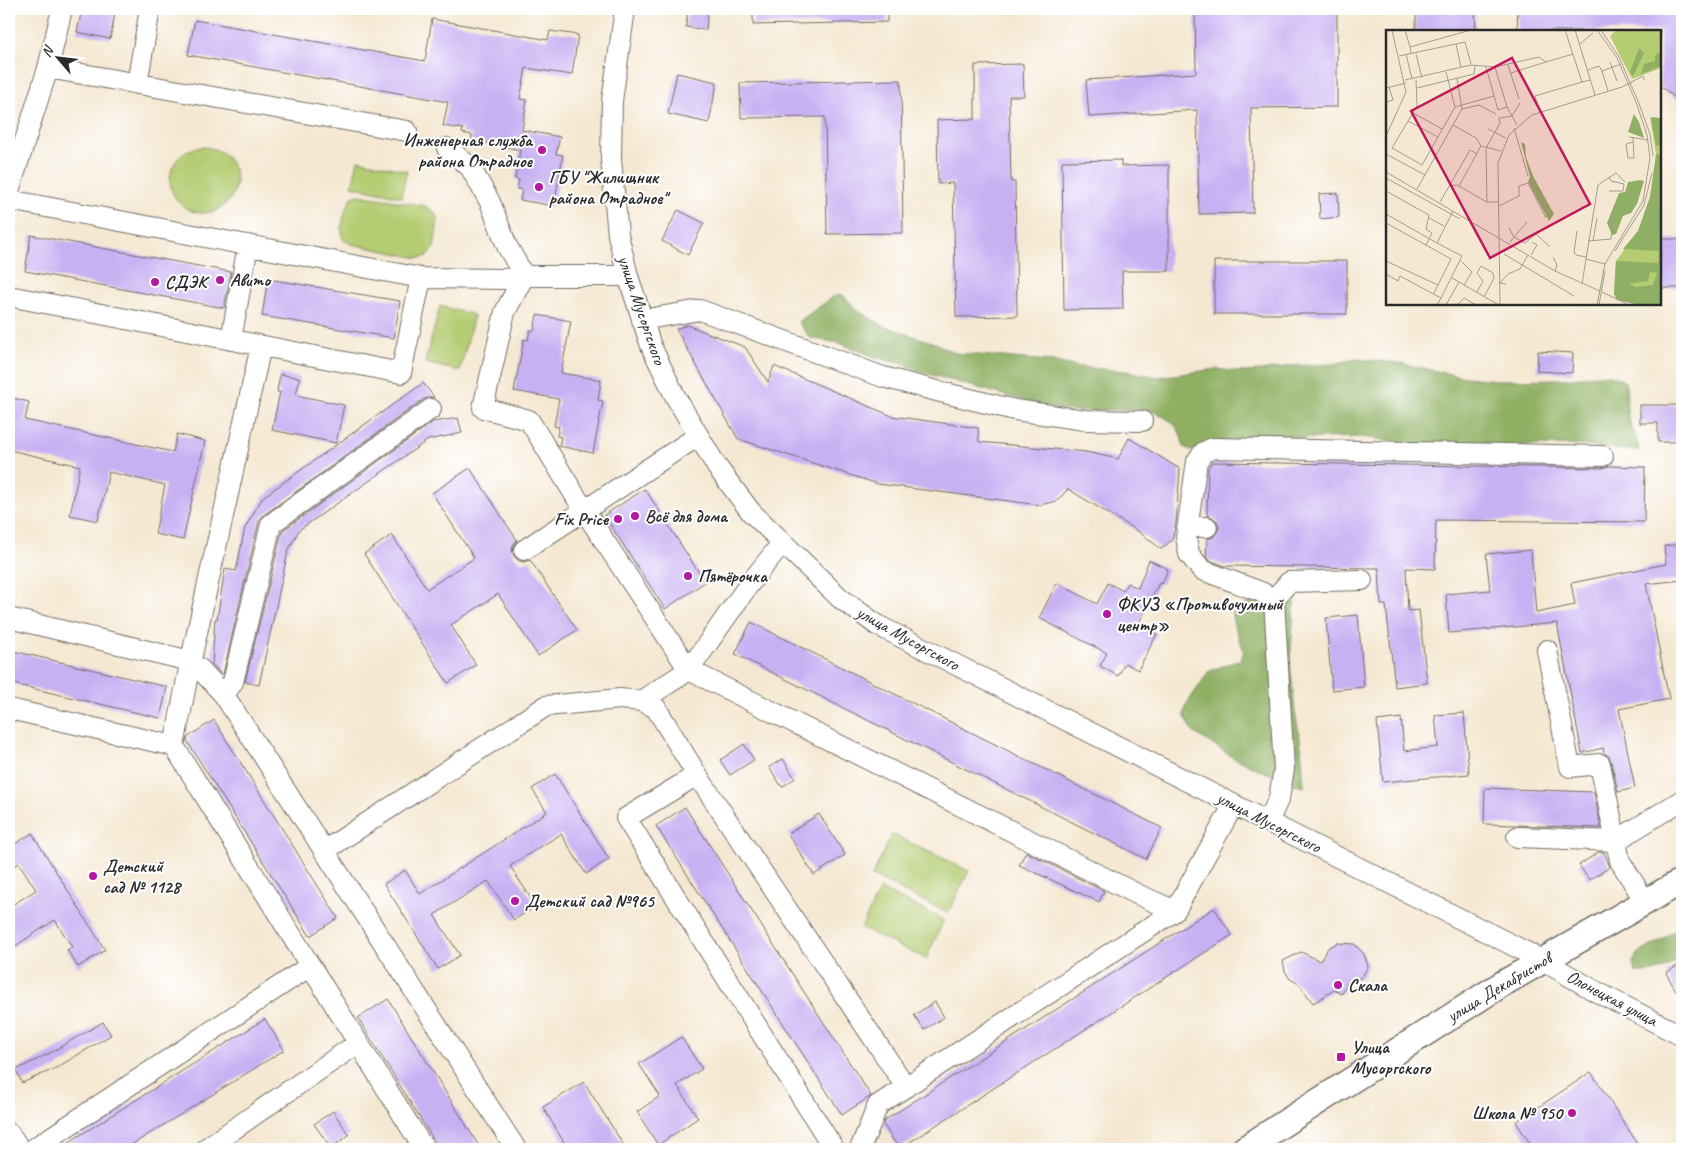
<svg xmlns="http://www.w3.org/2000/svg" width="1691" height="1158" viewBox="0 0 1691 1158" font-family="Caveat,sans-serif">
<rect width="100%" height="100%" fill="#fff"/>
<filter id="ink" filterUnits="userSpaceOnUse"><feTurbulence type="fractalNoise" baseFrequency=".02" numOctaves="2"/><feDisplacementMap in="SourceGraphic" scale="10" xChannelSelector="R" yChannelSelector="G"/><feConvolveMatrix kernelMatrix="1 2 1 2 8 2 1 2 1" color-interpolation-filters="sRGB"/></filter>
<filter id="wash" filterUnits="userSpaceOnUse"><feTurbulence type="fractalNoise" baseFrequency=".0096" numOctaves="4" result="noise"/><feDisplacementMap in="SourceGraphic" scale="20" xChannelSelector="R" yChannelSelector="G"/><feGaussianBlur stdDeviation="1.12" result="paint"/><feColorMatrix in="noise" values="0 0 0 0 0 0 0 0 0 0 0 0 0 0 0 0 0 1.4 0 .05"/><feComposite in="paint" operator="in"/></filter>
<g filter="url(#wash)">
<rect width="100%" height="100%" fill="#f5e8d2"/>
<path fill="#b4cc72" stroke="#707c4e" d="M170 180a33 33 0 1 1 66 0a33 33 0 1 1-66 0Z
M358 160 407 171 401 197 352 186Z
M359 195 425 206 434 212 438 219 434 248 427 256 418 258 351 244C349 242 346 242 344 240 337 231 347 205 352 197Z
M440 306 474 315 460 371 425 363Z
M892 834 969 871 948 913 872 876Z
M880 889 944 920 926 959 861 928Z"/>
<path fill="#8fb064" stroke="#5d6e48" d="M842 294 858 311 884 326 935 343 955 353 1049 361 1080 367 1125 371 1159 377 1216 369 1241 372 1261 371 1292 366 1333 364 1356 359 1400 363 1464 377 1497 380 1564 379 1607 374 1616 377 1625 382C1628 392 1626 400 1627 411 1628 425 1638 436 1639 450H1620L1582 445 1425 446 1363 437 1230 440 1192 451 1184 447C1182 441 1181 433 1177 428 1170 418 1154 411 1143 409L1073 411 1043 406 925 373 907 365 878 358 839 343 810 338 798 322 833 297Z
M1295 594 1290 662 1295 712 1301 745 1304 787 1294 785 1234 758 1193 732 1184 715 1186 705 1209 671 1240 660 1244 651 1233 622V612L1251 602 1271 601 1285 595Z
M1682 925V958C1667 967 1653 976 1635 972L1633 962 1638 954 1663 939Z"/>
<g id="blocks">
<path fill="#c7b1f3" d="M82 9H116L110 39 77 32Z
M688 9H708L706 30 686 27Z
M753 9H887V22L753 25Z
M1195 9H1337V107L1251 108 1253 213 1199 214 1197 110 1089 117 1086 80 1196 73Z
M1416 9H1475L1476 31H1416Z
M1517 9H1682V103L1660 86V31H1518Z
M432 19 548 40 550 31 578 35 572 75 526 68 520 99 527 100 522 130 560 137 556 154 563 155 554 206 520 200 522 190 517 189 519 180 515 179 520 150 471 140 472 135 462 133 463 129 443 126 448 102 188 55 195 20 425 61Z
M1023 64 1024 96H1009L1011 182H1015L1017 316 956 317 953 183 938 184 937 120 975 119V65Z
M677 73 717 82 709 123 668 114Z
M901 80 903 233 827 234 825 117 741 118 740 83Z
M1121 160V166L1169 165V271H1122L1123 309 1064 310 1062 161Z
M1338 193 1339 217 1320 219 1319 194Z
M678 210 704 223 688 255 662 241Z
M31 235 231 272 224 308 25 271Z
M1660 239H1682V288H1660Z
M1214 261H1347V314H1214Z
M268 279 400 301 394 338 262 316Z
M537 315 571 321 561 373 601 380 598 400 603 401 593 453 559 446 561 437 557 436 559 427 554 426 559 399 514 391 524 339 528 340 530 330 534 331Z
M687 325 745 347 768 382 774 366 892 416 978 428 979 442 1086 452 1118 459 1129 438 1180 469 1176 523 1172 540 1161 549 1139 532 1068 489 1057 501 1040 505 878 484 738 439 676 329Z
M1538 351 1573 353 1572 373 1537 371Z
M280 374 300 378 296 395 344 405 336 443 272 430 280 392H277Z
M423 383 434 397 424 399 264 515 259 521 223 674 220 673 212 664 215 619H217L225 569 236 571 245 528 263 497Z
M9 397 29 402 25 420 173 452 177 434 205 441 183 540 155 534 165 485 109 472 98 521 70 515 80 466 9 450Z
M1640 405H1682V442H1658V423H1640Z
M458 418 462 433 428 440 299 530 288 551 259 685 245 682 282 531 433 422Z
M1212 462 1603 468 1609 466 1645 467 1644 522 1436 520 1435 569 1406 568 1408 611 1419 610 1427 683 1395 687 1386 605H1381L1379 568 1225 566 1209 560 1206 557 1207 539 1213 537 1217 532 1219 527 1217 521 1212 517 1207 515 1208 468Z
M470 468 517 540 513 545 512 550 514 556 519 561 525 562 530 560 577 630 538 656 498 594 451 625 476 665 448 683 364 554 392 535 427 589 474 558 432 493Z
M645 489 705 582 665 609 604 515Z
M1682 544V580L1646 584 1669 699 1619 709 1635 788 1618 792 1611 761 1609 756 1604 753 1603 748 1582 753 1557 623 1449 633 1446 594 1490 590 1486 554 1531 550 1536 613 1575 605 1571 583 1666 564 1664 546Z
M1149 560 1168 569 1162 584 1159 583 1138 625 1157 634 1138 670 1125 663 1118 676 1100 666 1107 653 1039 618 1057 583 1097 604 1108 583 1123 591 1127 583 1138 588Z
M1358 615 1364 687 1332 690 1326 618Z
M751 622 1162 828 1146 859 735 654Z
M9 650 167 687 160 718 9 683Z
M1464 713 1469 774 1383 782 1377 721 1401 718 1404 751 1438 747 1435 715Z
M214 720 338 918 310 936 187 741 188 737Z
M744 744 754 760 730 775 720 760Z
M783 759 795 778 782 787 769 767Z
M555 774 609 859 586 874 561 834 510 866 536 906 514 920 488 881 434 915 460 955 438 969 384 884 405 870 420 894 547 812 532 789Z
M1485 788 1594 792 1601 828 1484 824Z
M685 807 871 1096 842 1115 656 826Z
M819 814 845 855 814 875 788 834Z
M32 833 105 950 78 967 67 950 72 947 55 920 9 950V907L36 890 19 863 14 866 9 858V848Z
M1026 852 1104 891 1099 902 1019 865Z
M1599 852H1604L1610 867 1589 880 1579 865Z
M1214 908 1232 935 899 1149 883 1124 885 1120Z
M1337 943 1354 944 1364 954 1368 966 1362 977 1347 983 1342 994 1334 990 1313 1003 1299 984 1290 979 1285 971 1283 961 1301 952 1320 961 1328 948Z
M1682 963V1001L1666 973Z
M388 999 481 1149H439L404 1092 358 1018Z
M935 1002 944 1017 924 1030 914 1015Z
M265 1019 284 1050 125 1149H58Z
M103 1022 111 1035 56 1068 22 1083 16 1070 48 1054Z
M681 1037 702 1069 677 1085 698 1118 658 1145 637 1112 660 1096 639 1064Z
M1591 1072 1641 1149H1534L1516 1122Z
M584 1082 626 1149H568L543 1107Z
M333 1111 349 1135 331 1148 314 1124Z"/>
</g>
</g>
<g filter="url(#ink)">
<use href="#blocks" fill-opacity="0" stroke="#726d65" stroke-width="1"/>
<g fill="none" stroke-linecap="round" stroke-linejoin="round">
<defs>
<path id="minor" d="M625 9 612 101 611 159 618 235 628 276 651 346 675 396 717 467 751 512 840 598 877 625 1542 960 1595 991 1682 1036
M48 68 407 131
M137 84 150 9
M447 148 470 167 490 202 507 246 524 276 505 312 483 408 529 420 584 510 689 670 1137 894 1175 911
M9 191 48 68 62 9
M9 200 421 278 505 279 524 276H628
M9 296 401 373 421 278
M642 320 700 310 883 377 937 391 1015 410 1085 420 1142 421
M231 340 248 245
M1188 527H1207
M524 550 698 436
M1274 599 1289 582 1362 580
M9 618 182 659 200 669 224 695 516 1149
M1547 650 1570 767 1600 764 1620 861 1646 903
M224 695 233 682 271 524 431 409
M641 701 689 670 750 583 782 543
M9 709 174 746 424 1149
M174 746 190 664 261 346
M697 775 626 818 834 1149
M1268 822 1279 798 1284 769 1274 599 1261 592 1202 570 1189 554 1186 537 1197 461 1204 452 1213 448 1603 456
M1517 837 1616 841 1682 800
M324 851 546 706 620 699 641 701 656 708 697 775 906 1087
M9 1133 20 1149
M33 1149 310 966
M205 1149 358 1043
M860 1149 878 1105 1175 911 1234 804"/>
<path id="major" d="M1244 1149 1502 984 1682 881"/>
</defs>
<use href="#minor" stroke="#726d65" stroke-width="22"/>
<use href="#major" stroke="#726d65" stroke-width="28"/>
<use href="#minor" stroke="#fff" stroke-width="20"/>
<use href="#major" stroke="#fff" stroke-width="25"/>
</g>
</g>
<g fill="#b5179e" stroke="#fff" stroke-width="2">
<circle cx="542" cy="150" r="5"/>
<circle cx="539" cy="187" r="5"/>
<circle cx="220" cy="280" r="5"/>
<circle cx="155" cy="282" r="5"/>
<circle cx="635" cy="516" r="5"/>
<circle cx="618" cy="519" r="5"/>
<circle cx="688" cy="576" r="5"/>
<circle cx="1107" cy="614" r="5"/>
<circle cx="93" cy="876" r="5"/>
<circle cx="515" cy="901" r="5"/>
<circle cx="1338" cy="985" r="5"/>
<rect x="1336" y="1052" width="10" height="10" rx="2.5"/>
<circle cx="1572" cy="1113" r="5"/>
</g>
<g text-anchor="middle" stroke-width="4" stroke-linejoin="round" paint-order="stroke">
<g font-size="18" font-weight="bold" fill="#2b2b2b" stroke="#fff" text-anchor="start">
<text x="532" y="146" text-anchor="end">Инженерная служба<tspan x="532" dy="21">района Отрадное</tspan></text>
<text x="549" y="183">ГБУ "Жилищник<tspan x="549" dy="21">района Отрадное"</tspan></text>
<text x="230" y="286">Авито</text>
<text x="165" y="288">СДЭК</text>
<text x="645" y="522">Всё для дома</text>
<text x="608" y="525" text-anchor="end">Fix Price</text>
<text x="698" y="582">Пятёрочка</text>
<text x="1117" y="610">ФКУЗ «Противочумный<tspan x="1117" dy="21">центр»</tspan></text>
<text x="103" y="872">Детский<tspan x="103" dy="21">сад № 1128</tspan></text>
<text x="525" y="907">Детский сад №965</text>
<text x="1348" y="991">Скала</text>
<text x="1351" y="1053">Улица<tspan x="1351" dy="21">Мусоргского</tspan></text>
<text x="1562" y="1119" text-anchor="end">Школа № 950</text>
</g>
<g font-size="18" fill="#2b2b2b" stroke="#fff">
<text transform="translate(642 310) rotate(71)" y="6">улица Мусоргского</text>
<text transform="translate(908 638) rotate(29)" y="6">улица Мусоргского</text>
<text transform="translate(1269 822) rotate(27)" y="6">улица Мусоргского</text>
<text transform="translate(1499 987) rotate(-31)" y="6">улица Декабристов</text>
<text transform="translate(1612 998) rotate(28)" y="6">Олонецкая улица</text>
</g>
</g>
<g transform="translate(1386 30)">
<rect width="275" height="275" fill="#f5e8d2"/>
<path d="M231 0H275V38L246 49 224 6ZM264 88H275V275H253L228 264V261L230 231 252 201 269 153 270 124Z" fill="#b4cc72"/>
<path d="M253 18 258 23 247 46 244 42ZM275 22V36L255 44 258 34 269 31V25ZM248 84 253 92 258 108 242 102ZM265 87 275 88V116L270 115ZM135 112 139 114 140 127 147 146 168 184 163 191 142 152 144 147ZM270 124 275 125V275H253L231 270 228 264 230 231 272 233 273 221 237 219 252 201 264 167ZM264 242 271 243 267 255 250 257 243 254 262 251ZM255 150 258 151 251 174 245 183 237 186 230 204 226 205 221 193 233 163 239 162 242 152Z" fill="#8fb064" fill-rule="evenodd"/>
<path fill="none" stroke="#a49c8f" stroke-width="1" d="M19 0 24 17M179 0 196 52 204 50M189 0 209 65M215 0 233 27 252 71 264 104 267 126M70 14 75 37M194 14 207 3M25 23 24 17 85 0M20 24 26 49M30 24 36 48M13 26 79 12 85 34M224 32 231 51M122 35 133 69M100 37 112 80 121 77M109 37 121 77 131 95M202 40 213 36 216 41 235 34M216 41 222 61M125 43 160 32M19 50 85 35 109 37 153 27 160 32 187 24M30 50 31 76 6 118 36 135 69 77 60 42M0 58 20 53M31 58 88 44 89 36M0 72 7 70 3 57M69 77 108 66M76 79 93 75 110 84M154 82 149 66 196 52M27 83 56 99M22 91 52 107M67 95 90 108 95 116 73 156M128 98 142 146M102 99 120 108M0 106 20 62 6 0M243 107 262 110M247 112 240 114 242 128H248L247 108M95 116 115 121M0 124 39 145M0 142 169 241 214 261M223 147 225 151 238 154 237 161H223M0 148 74 189M63 156 71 155 101 172H113M31 159 76 79 71 48M0 161 43 185 40 199 46 203 40 215 65 229 48 263M54 172 84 120 91 124M101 172 100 118 114 93 113 88 126 86 134 73M113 176 133 166V156L142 153 160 188M0 184 51 213 67 181M43 188 58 196M0 193 40 215M123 198 128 207 139 213 150 204 164 217M191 201 188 222 190 225 200 227M202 211 225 209 228 176M207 211 211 188M124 212 141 192M51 213 76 226 55 268M229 221 258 175 266 143M118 224 188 266M145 225 151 215 146 212M167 227 171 235 169 241M200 229 219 234M0 231 52 255M75 231 86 242 78 255M0 244 12 251 14 246 55 268 51 275M66 248 111 274M120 254 114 253 122 244 134 239 142 225M196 254 212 155 230 143 239 152M91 262 97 251 91 243 95 236 107 243 108 248 98 267M216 262 243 275M60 275 73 252M71 275 78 268 90 275M114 275 112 133 123 105 146 85 236 57 257 46 258 50M211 275 219 234 257 171 264 128 261 105 250 72 231 28 211 0M213 275 219 241"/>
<path fill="#c2185b" fill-opacity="0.15" stroke="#c2185b" stroke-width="2.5" d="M126 28 204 174 104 228 25 81Z"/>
<rect width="275" height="275" fill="none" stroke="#2b2b2b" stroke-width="2.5"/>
</g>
<rect width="1691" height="1158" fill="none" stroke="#fff" stroke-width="30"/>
<g transform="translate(58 58) rotate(298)" stroke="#ffffff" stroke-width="4" paint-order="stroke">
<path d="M0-4L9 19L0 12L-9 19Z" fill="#2b2b2b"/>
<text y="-8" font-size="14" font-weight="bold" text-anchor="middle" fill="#2b2b2b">N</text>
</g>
</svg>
